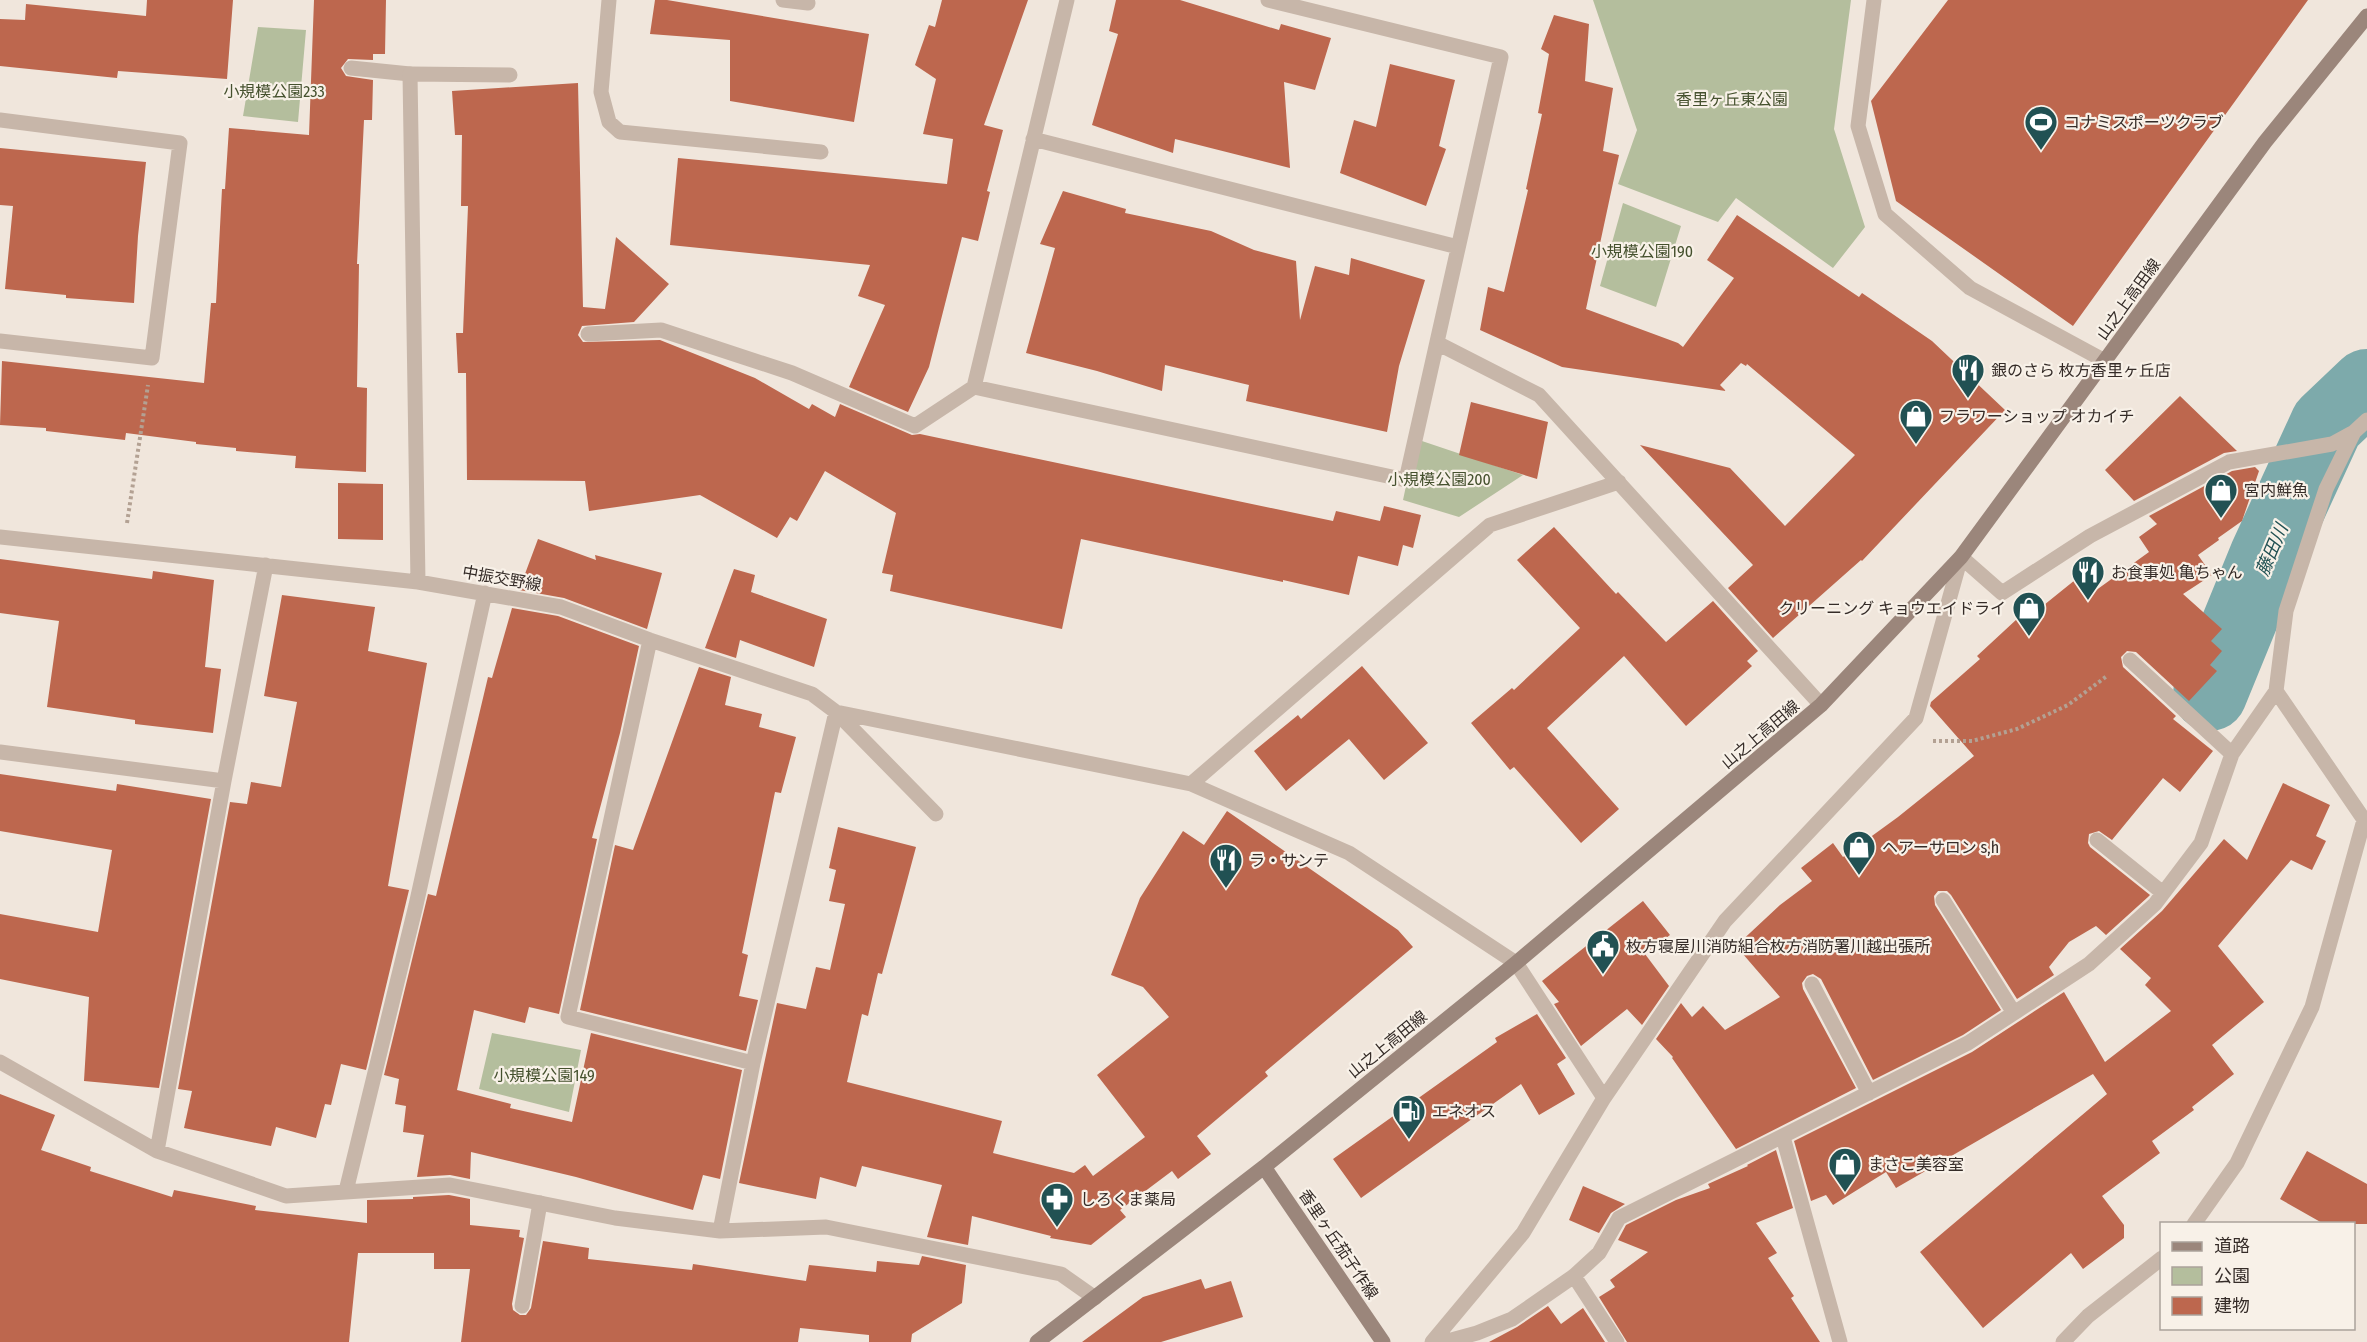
<svg xmlns="http://www.w3.org/2000/svg" width="2367" height="1342" viewBox="0 0 2367 1342" font-family="'Fira Sans Condensed','Noto Sans JP',sans-serif">
<rect width="100%" height="100%" fill="#f0e6dc"/>
<path fill="#b4be9d" d="M1593 0H1851L1834 129 1865 227 1833 268 1736 198 1718 222 1618 184 1637 130Z
M258 27 306 30 298 122 243 116Z
M1623 203 1681 226 1656 307 1600 286Z
M1416 439 1523 475 1459 517 1403 500Z
M492 1033 581 1050 569 1112 479 1089Z"/>
<g fill="none" stroke-linecap="round" stroke-linejoin="round">
<path stroke="#7daaab" stroke-width="74" d="M2210 694 2266 557 2327 424 2367 386"/>
</g>
<path fill="#bd674e" d="M147 0H233L227 79 118 71 117 78 0 66V19L25 20 26 4 146 16Z
M314 0H386L385 54H373V60L348 59 341 68 346 76 373 80 372 120H364L357 264H359L357 387 367 388 366 472 295 468 296 456 236 451V448L196 444V442L126 433 125 440 46 431V428L0 425 2 361 204 383 211 303H216L222 189H225L229 128 309 135Z
M655 0H667L869 34 854 122 730 101V40L650 34Z
M942 0H1028L984 125 1003 130 987 191 990 192 978 241 962 237 929 367 908 412 849 387 885 305 858 296 870 265 670 245 678 158 947 184 953 139 923 134 936 79 915 65 929 25 935 27Z
M1116 0H1180L1279 30 1281 24 1331 38 1315 90 1284 82 1290 168 1175 139 1173 153 1092 125 1118 34 1109 31Z
M1948 0H2308L2073 326 1896 201 1871 101Z
M1554 15 1589 24 1585 81 1613 88 1603 151 1619 155 1586 309 1678 343 1683 347 1734 278 1707 260 1737 215 1859 297 1862 293 1932 341 2005 410 1862 561 1861 560 1773 638 1728 588 1753 565 1640 445 1730 468 1785 526 1855 455 1747 364 1746 366 1741 363 1720 385 1726 391 1562 367 1480 330 1488 287 1504 292 1528 190 1526 189 1542 114 1538 113 1549 54 1541 49Z
M1390 64 1455 80 1439 146 1446 149 1426 206 1340 173 1354 120 1376 127Z
M578 83 583 307 605 309 616 237 669 284 634 322 582 326 578 335 583 342 660 340 755 378 809 409 812 404 835 417 840 404 912 435 920 434 1333 521 1336 511 1380 521 1384 506 1421 515 1413 548 1403 545 1398 566 1358 556 1349 595 1283 580V582L1081 539 1062 629 890 591 893 575 882 573 896 513 825 471 797 521 790 517 777 538 700 495 589 511 585 481 467 480 466 373H458L456 333H463L468 206H461L462 135H455L452 91Z
M0 148 146 162 138 236 134 303 66 298V295L5 289 13 206 0 205Z
M1063 191 1126 209 1125 213 1211 231 1254 250 1296 261 1300 320 1315 266 1349 275 1351 258 1425 280 1399 366 1387 432 1246 401 1249 385 1165 365 1162 391 1097 371 1026 353 1055 248 1040 244Z
M2180 396 2237 451 2224 453 2134 501 2105 470Z
M1471 402 1548 422 1537 479 1459 455Z
M2255 467 2259 471 2242 521 2218 538 2219 540 2198 555 2212 575 2183 594 2222 629 2211 641 2222 651 2210 665 2217 671 2189 701 2136 652 2127 651 2121 657 2123 667 2176 716 2173 719 2213 751 2180 792 2163 778 2112 840 2099 831 2089 834 2088 843 2090 847 2150 895 2148 897 2106 935 2096 926 2069 942 2049 967 2054 975 2017 999 1951 895 1947 891H1938L1934 896 1935 905 2001 1010 1963 1035 1873 1080 1821 979 1813 974 1807 976 1802 983 1803 989 1856 1088 1736 1149 1672 1058 1673 1057 1656 1039 1681 1003 1692 1017 1703 1006 1725 1030 1780 997 1736 946 1780 905 1812 881 1801 868 1833 843 1843 857 1898 817 1974 756 1930 706 1931 702 1980 659 1977 656 2017 619 2018 620 2040 601 2044 605 2075 580 2088 596 2149 552 2139 537 2157 524 2149 516 2232 471Z
M338 483 383 484V540L338 539Z
M1554 527 1616 594 1618 592 1666 642 1713 601 1758 651 1747 661 1752 666 1686 726 1624 656 1547 728 1619 809 1581 843 1514 767 1510 770 1471 723 1512 688 1514 690 1580 628 1517 560Z
M538 539 596 560 595 555 662 573 647 629 564 598 519 590Z
M0 559 152 579 153 571 214 580 205 667 221 669 213 733 135 724V720L47 707 59 621 0 613Z
M734 569 755 575 751 592 827 619 814 667 740 640 736 658 705 648Z
M282 595 375 607 368 651 427 663 388 886 409 890 366 1070 341 1064 331 1105 325 1104 316 1138 276 1127 271 1146 184 1128 192 1091 178 1089 230 802 247 804 251 782 281 787 297 702 264 696Z
M512 608 558 616 639 646 620 733 592 838 597 839 559 1014 529 1007 525 1023 474 1010 457 1090 511 1104 510 1108 572 1122 591 1033 742 1070 720 1179 703 1175 693 1210 576 1177 471 1152 470 1179 450 1175 417 1177 424 1135 403 1132 406 1106 395 1104 399 1079 384 1075 428 894 436 896 488 677 492 678Z
M1362 666 1428 743 1384 780 1349 739 1286 791 1254 751 1298 715 1301 719Z
M699 667 731 677 725 705 762 714 759 727 796 737 781 793 775 792 742 953 748 955 739 996 758 1000 746 1051 580 1010 615 845 633 850Z
M0 774 116 791 117 784 211 799 159 1088 84 1081 89 997 0 979V914L98 932 112 850 0 831Z
M2283 783 2330 805 2316 836 2326 841 2312 870 2291 860 2218 946 2264 1002 2212 1045 2234 1074 2192 1107 2194 1110 2152 1141 2160 1153 2102 1196 2124 1225V1238L2083 1269 2071 1253 1983 1328 1920 1252 2107 1094 2093 1074 1896 1188 1886 1172 1833 1205 1826 1195 1811 1201 1794 1141 1972 1052 2064 992 2105 1062 2171 1011 2145 985 2151 978 2120 949 2162 911 2224 839 2247 860Z
M1227 811 1398 930 1413 947 1265 1072 1268 1076 1197 1136 1211 1154 1178 1179 1172 1171 1120 1210 1126 1217 1091 1245 1050 1238 1051 1236 972 1216 968 1245 927 1237 942 1185 862 1166 856 1187 820 1177 816 1199 739 1183 777 1003 806 1009 816 967 830 970 845 904 829 901 836 870 829 868 838 827 916 847 882 974 878 973 868 1016 862 1014 847 1082 1002 1121 993 1153 1074 1173 1085 1165 1093 1176 1145 1137 1097 1075 1169 1017 1143 987 1111 975 1140 898 1183 831 1204 845Z
M1643 901 1670 935 1645 954 1669 986 1642 1025 1627 1009 1581 1046 1554 1004 1559 1002 1542 981Z
M1537 1014 1566 1058 1557 1064 1575 1094 1539 1115 1521 1084 1361 1198 1333 1159 1497 1042 1495 1038Z
M0 1094 55 1115 41 1150 91 1167 90 1171 172 1197 174 1190 256 1206 255 1210 367 1223V1200L413 1199V1197L449 1195 470 1199V1225L520 1230 519 1237 524 1238 512 1304 513 1310 520 1315H526L531 1308 543 1241 589 1248 588 1259 692 1270 693 1264 806 1281 809 1265 876 1272 877 1261 919 1265 922 1256 966 1265 962 1303 912 1334 911 1342H869V1335L800 1328 798 1342H461L470 1269H434V1253H358L349 1342H0Z
M1776 1150 1793 1208 1756 1223 1777 1253 1768 1258 1794 1296 1791 1298 1820 1342H1627L1599 1297 1615 1287 1610 1280 1648 1252 1618 1240 1626 1225 1676 1200 1710 1188 1708 1184 1748 1166 1747 1165Z
M2307 1151 2367 1184V1224H2324L2280 1199Z
M1583 1186 1625 1204 1611 1213 1599 1233 1569 1220Z
M1201 1279 1205 1289 1231 1281 1243 1317 1161 1342H1082L1143 1297Z
M1548 1306 1561 1324 1583 1308 1605 1342H1489L1517 1327Z"/>
<g fill="none" stroke-linecap="round" stroke-linejoin="round">
<path stroke="#b3a193" stroke-width="4" stroke-dasharray="3 3" stroke-linecap="butt" d="M127 523 148 385
M1933 741H1972L2017 729 2068 705 2107 676"/>
<path stroke="#c7b6a9" stroke-width="15" d="M351 68 410 74
M522 1306 540 1203"/>
<path stroke="#c7b6a9" stroke-width="15" d="M609 0 601 92 609 122 620 132 821 152
M783 0 808 3
M1067 0 974 387 1406 480 1501 57 1268 0
M1874 0 1858 126 1885 214 1970 288 2105 361
M0 120 180 143 152 358 0 341
M1033 139 1458 247
M588 334 661 330 792 373 915 426 974 387
M1437 343 1539 395 1821 705
M2367 420 2354 432 2326 489 2286 611 2276 691 2367 824
M0 537 418 582 561 607 650 640 812 694 836 712 936 814
M418 582 410 74 510 75
M650 640 568 1017 753 1063
M2130 660 2232 754
M836 712 1191 784 1349 853 1516 963 1604 1098
M0 752 224 781
M1191 784 1490 525 1619 482
M2097 840 2163 893
M1943 900 2014 1013
M1812 984 1869 1093
M0 1062 157 1151 286 1196 450 1185 615 1218 720 1231 826 1227 1061 1274 1095 1298
M1783 1137 1840 1342
M157 1151 224 781 266 565
M346 1191 416 905 485 593
M2194 1224 2237 1163 2312 1007 2364 820
M720 1231 753 1063 836 712
M1574 1276 1617 1342
M1432 1342 1523 1233 1604 1098 1725 921 1916 718 1961 557 2002 593 2090 536 2229 462 2332 444 2354 432
M1444 1342 1477 1333 1512 1319 1574 1276 1599 1253 1619 1218 1968 1043 2089 964 2155 904 2201 843 2232 754 2276 691
M2063 1342 2088 1316 2162 1258"/>
<path stroke="#9b867b" stroke-width="15" d="M1264 1167 1383 1342
M1037 1342 1264 1167 1516 963 1821 705 1961 557 2265 142 2367 16"/>
</g>
<defs>
<symbol id="stadium-pin" viewBox="-11 -11 22 30"><path d="M0 17L-7.5 6A9.5 9.5 0 1 1 7.5 6Z" fill="#215153" stroke="#f8f1e8"/><path d="M0-5a6.5 5 0 1 0 0 10a6.5 5 0 1 0 0-10ZM-3.5-1.8h7v3.6h-7Z" fill="#fff"/></symbol>
<symbol id="restaurant-pin" viewBox="-11 -11 22 30"><path d="M0 17L-7.5 6A9.5 9.5 0 1 1 7.5 6Z" fill="#215153" stroke="#f8f1e8"/><path d="M-5-6h1v4h1v-4h1v4h1v-4h1v5L-1.5 .5V6h-2V.5L-5-1ZM5-6V6H3V1.5H1.5Q1.5-4 5-6Z" fill="#fff"/></symbol>
<symbol id="shop-pin" viewBox="-11 -11 22 30"><path d="M0 17L-7.5 6A9.5 9.5 0 1 1 7.5 6Z" fill="#215153" stroke="#f8f1e8"/><path d="M-5-2.5h2.3a2.7 3.5 0 0 1 5.4 0H5L5.5 6h-11ZM-1.5-2.5h3a1.5 2.3 0 0 0-3 0Z" fill="#fff"/></symbol>
<symbol id="civic-pin" viewBox="-11 -11 22 30"><path d="M0 17L-7.5 6A9.5 9.5 0 1 1 7.5 6Z" fill="#215153" stroke="#f8f1e8"/><path d="M-.6-6.5H3V-4.5H.6V-3L4-1V1h2V6H-6V1h2V-1L-.6-3ZM-1.2 2.5V6h2.4V2.5Z" fill="#fff"/></symbol>
<symbol id="fuel-pin" viewBox="-11 -11 22 30"><path d="M0 17L-7.5 6A9.5 9.5 0 1 1 7.5 6Z" fill="#215153" stroke="#f8f1e8"/><path d="M-5.5-6h7V0h2V4h1.3V-2.5L3-4.5l.8-.8L6-3V5H2.5V1h-1V6h-7ZM-4.2-4.7v3.2H.2V-4.7Z" fill="#fff"/></symbol>
<symbol id="pharmacy-pin" viewBox="-11 -11 22 30"><path d="M0 17L-7.5 6A9.5 9.5 0 1 1 7.5 6Z" fill="#215153" stroke="#f8f1e8"/><path d="M-2-6h4v4h4v4h-4v4h-4v-4h-4v-4h4Z" fill="#fff"/></symbol>
</defs>
<g fill-rule="evenodd">
<use href="#stadium-pin" x="2022" y="103" width="38" height="52"/>
<use href="#restaurant-pin" x="1949" y="351" width="38" height="52"/>
<use href="#shop-pin" x="1897" y="397" width="38" height="52"/>
<use href="#shop-pin" x="2202" y="471" width="38" height="52"/>
<use href="#restaurant-pin" x="2069" y="553" width="38" height="52"/>
<use href="#shop-pin" x="2010" y="589" width="38" height="52"/>
<use href="#shop-pin" x="1840" y="828" width="38" height="52"/>
<use href="#restaurant-pin" x="1207" y="841" width="38" height="52"/>
<use href="#civic-pin" x="1584" y="927" width="38" height="52"/>
<use href="#fuel-pin" x="1390" y="1092" width="38" height="52"/>
<use href="#shop-pin" x="1826" y="1145" width="38" height="52"/>
<use href="#pharmacy-pin" x="1038" y="1180" width="38" height="52"/>
</g>
<g text-anchor="middle" stroke-width="4.5" stroke-linejoin="round" paint-order="stroke">
<g font-size="16" fill="#45512e" stroke="#f8f1e8">
<text x="274" y="97">小規模公園233</text>
<text x="1732" y="105">香里ヶ丘東公園</text>
<text x="1642" y="257">小規模公園190</text>
<text x="1439" y="485">小規模公園200</text>
<text x="544" y="1081">小規模公園149</text>
</g>
<g font-size="16" fill="#352c28" stroke="#f8f1e8" text-anchor="start">
<text x="2064" y="128">コナミスポーツクラブ</text>
<text x="1991" y="376">銀のさら 枚方香里ヶ丘店</text>
<text x="1939" y="422">フラワーショップ オカイチ</text>
<text x="2244" y="496">宮内鮮魚</text>
<text x="2111" y="578">お食事処 亀ちゃん</text>
<text x="2006" y="614" text-anchor="end">クリーニング キョウエイドライ</text>
<text x="1882" y="853">ヘアーサロン s,h</text>
<text x="1249" y="866">ラ・サンテ</text>
<text x="1626" y="952">枚方寝屋川消防組合枚方消防署川越出張所</text>
<text x="1432" y="1117">エネオス</text>
<text x="1868" y="1170">まさこ美容室</text>
<text x="1080" y="1205">しろくま薬局</text>
</g>
<g font-size="16" fill="#352c28" stroke="#f8f1e8">
<text transform="translate(2128 299) rotate(-54)" y="6">山之上高田線</text>
<text transform="translate(502 578) rotate(10)" y="6">中振交野線</text>
<text transform="translate(1760 734) rotate(-40)" y="6">山之上高田線</text>
<text transform="translate(1387 1044) rotate(-39)" y="6">山之上高田線</text>
<text transform="translate(1339 1244) rotate(56)" y="6">香里ヶ丘茄子作線</text>
</g>
<g font-size="18" font-style="italic" fill="#215153" stroke="#f8f1e8">
<text transform="translate(2272 550) rotate(-67)" y="6">藤田川</text>
</g>
</g>
<rect x="2160" y="1222" width="195" height="108" fill="#f8f1e8" stroke="#aaa29b" stroke-width="1.5"/>
<rect x="2172" y="1242" width="30" height="9" fill="#9b867b" stroke="#aaa29b" stroke-width="1.5"/>
<text x="2214" y="1252" font-size="18" fill="#352c28">道路</text>
<rect x="2172" y="1267" width="30" height="18" fill="#b4be9d" stroke="#aaa29b" stroke-width="1.5"/>
<text x="2214" y="1282" font-size="18" fill="#352c28">公園</text>
<rect x="2172" y="1297" width="30" height="18" fill="#bd674e" stroke="#aaa29b" stroke-width="1.5"/>
<text x="2214" y="1312" font-size="18" fill="#352c28">建物</text>
</svg>
